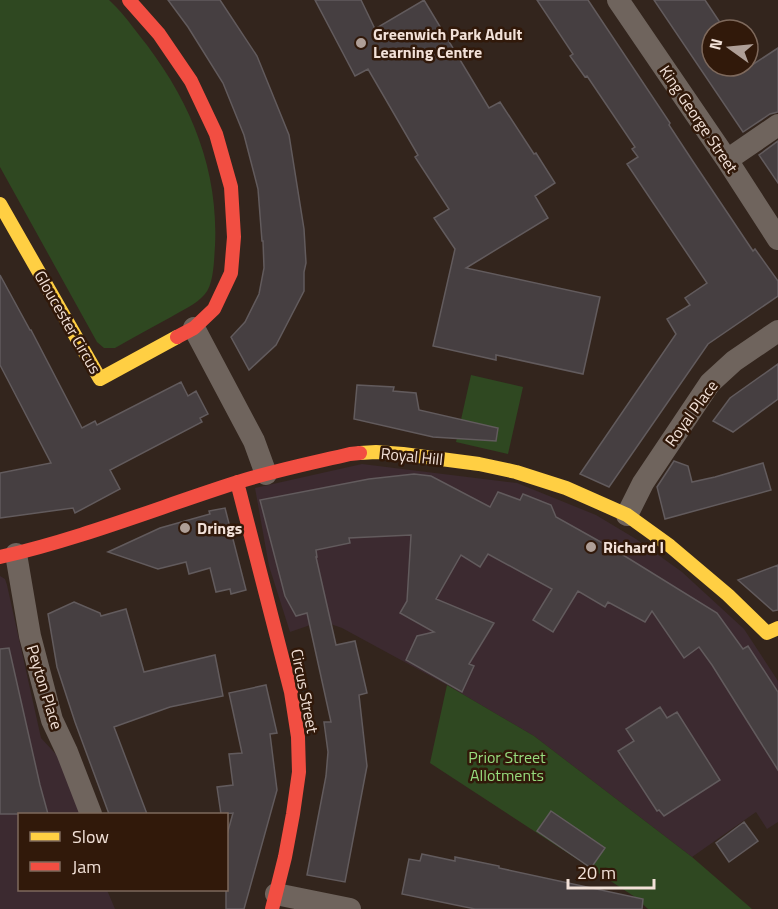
<svg xmlns="http://www.w3.org/2000/svg" width="778" height="909" viewBox="0 0 778 909" font-family="'Titillium Web',sans-serif">
<rect width="100%" height="100%" fill="#33251d"/>
<path fill="#3c2a30" d="M362 464 517 483 596 515 636 539 682 572 744 629 778 681V822L767 829 756 812 692 857 534 736 447 685 342 628 322 621 290 632 269 566 255 488Z
M0 576 5 579 7 585 41 738 65 764 80 814H20V890H107L115 909H0Z"/>
<path fill="#2f4821" d="M0 0H109C120 10 130 23 139 35 188 96 219 166 215 246 214 259 214 284 205 294 196 305 182 310 171 317 152 327 133 338 115 348H104L97 342 0 167Z
M471 375 523 387 508 454 456 442Z
M447 685 534 736 692 857 752 909H648L635 897 430 763Z"/>
<path fill="#463f41" stroke="#625b5d" stroke-width="1.5" d="M168 0H220L257 56 289 135 304 229 306 263 304 272V291L276 345 249 370 231 337 245 322 259 294 264 268 263 241H262L258 189 244 135 223 83 188 27Z
M315 0H361L375 29 424 0 489 108 500 102 534 154 536 153 555 183 535 196 548 218 466 268 600 297 583 374 496 355V360L433 346 455 249 434 218 449 209 415 157 418 155 368 69 355 76Z
M537 0H588L670 123 669 125 692 160 753 251 755 249 778 281V296L708 344 609 487 580 474 676 334 667 319 690 305 685 298 707 283 627 164 638 157 632 149 635 147 587 76 585 77 570 56 573 54Z
M654 0H705L725 30H712V66H748L749 67 778 48V112L770 114 743 132Z
M778 141V183L759 155Z
M0 275 30 330H31L82 428 95 421 97 425 181 382 188 396 196 391 208 414 200 418 202 422 110 470 120 489 75 513 73 508 0 518V473L51 463 0 365Z
M778 364V399L733 432 713 421 730 398Z
M357 385 394 387 393 391 416 393 419 410 498 428 496 441 433 437 354 419Z
M674 461 688 466 692 482 715 477 763 463 771 490 665 519 657 487Z
M414 474 431 476 490 507 498 492 520 500 523 494 551 505 556 517 615 550 717 613 743 649 748 646 778 692V770L712 665 699 647 684 658 652 611 645 622 608 602 605 607 578 591 553 632 533 620 552 589 488 554 480 567 461 555 436 599 494 623 469 664 474 666 462 692 406 660 417 636 434 632 400 613 407 601 411 535 349 538 350 543 316 550 317 557H316L336 645 355 641 367 693 359 695 367 766 345 882 307 875 326 776 328 752 324 722H331L307 613 296 616 285 596 260 500 369 479Z
M225 508 246 590 231 594 230 589 216 592 210 568 189 574 186 562 158 569 108 552 160 528 210 514 209 511Z
M778 565V610L773 611 738 580Z
M74 602 100 613 101 616 126 609 144 672 215 655 223 696 170 707 114 727 147 814H109L75 722 57 667 48 614Z
M9 648 40 785 48 814H0V649Z
M266 685 277 733 270 734 277 790 244 909H226V838L233 813 221 814 217 787 233 785 229 754 242 753 229 693Z
M660 707 667 718 677 712 720 780 664 816 659 810 657 811 618 751 634 741 626 729Z
M551 811 605 848 591 868 537 831Z
M744 822 758 841 729 862 716 843Z
M422 854 455 861V857L499 866V868L643 899 642 909H475L402 894 409 859 420 861Z"/>
<g fill="none" stroke-linecap="round" stroke-linejoin="round">
<path stroke="#6f645d" stroke-width="22" d="M618 0 727 160 778 239
M727 160 778 125
M194 328 254 441 266 474
M627 515 643 483 710 383 734 361 778 331
M16 554 30 636 52 720 67 752 91 814
M276 894 350 909"/>
<path stroke="#ffcf43" stroke-width="14" d="M0 204 100 379 177 337
M360 453 376 452 403 454 479 464 516 472 566 488 627 515 670 546 728 595 767 633 778 628"/>
<path stroke="#f24e42" stroke-width="14" d="M129 0 159 34 191 81 216 134 231 187 234 237 231 273 214 309 194 328 177 337
M237 482 291 692 298 737 299 772 293 814 285 857 272 909
M0 557C80 539 157 508 235 483 272 471 312 463 350 454L360 453"/>
</g>
<g fill="#af9f97" stroke="#31190a" stroke-width="2">
<circle cx="361" cy="43" r="6"/>
<circle cx="185" cy="528" r="6"/>
<circle cx="591" cy="547" r="6"/>
</g>
<g text-anchor="middle" stroke-width="5" stroke-linejoin="round" paint-order="stroke">
<g font-size="16" font-weight="bold" fill="#f2e1d8" stroke="#31190a" text-anchor="start">
<text x="373" y="40">Greenwich Park Adult<tspan x="373" dy="18">Learning Centre</tspan></text>
<text x="197" y="534">Drings</text>
<text x="603" y="553">Richard I</text>
</g>
<g font-size="16" fill="#f2e1d8" stroke="#31190a">
<text transform="translate(699 119) rotate(56)" y="6">King George Street</text>
<text transform="translate(68 322) rotate(60)" y="6">Gloucester Circus</text>
<text transform="translate(691 413) rotate(-54)" y="6">Royal Place</text>
<text transform="translate(412 456) rotate(6)" y="6">Royal Hill</text>
<text transform="translate(45 687) rotate(73)" y="6">Peyton Place</text>
<text transform="translate(305 691) rotate(79)" y="6">Circus Street</text>
</g>
<g font-size="16" fill="#97db7d" stroke="#31190a">
<text x="507" y="763">Prior Street<tspan x="507" dy="18">Allotments</tspan></text>
</g>
</g>
<rect x="18" y="813" width="210" height="78" fill="#31190a" stroke="#7e695c" stroke-width="1.5"/>
<rect x="30" y="832" width="30" height="9" fill="#ffcf43" stroke="#7e695c" stroke-width="1.5"/>
<text x="72" y="843" font-size="18" fill="#f2e1d8">Slow</text>
<rect x="30" y="862" width="30" height="9" fill="#f24e42" stroke="#7e695c" stroke-width="1.5"/>
<text x="72" y="873" font-size="18" fill="#f2e1d8">Jam</text>
<g transform="translate(730 48) rotate(285)"><circle r="28" fill="#31190a" stroke="#7e695c" stroke-width="1.5"/>
<path d="M0-4.5L10 22L0 15L-10 22Z" fill="#af9f97"/>
<text y="-9" font-size="16" font-weight="bold" text-anchor="middle" fill="#f2e1d8">N</text>
</g>
<path d="M568 879v9h86v-9" fill="none" stroke="#f2e1d8" stroke-width="3"/>
<text x="577" y="879" font-size="18" fill="#f2e1d8" stroke="#31190a" stroke-width="4.5" paint-order="stroke">20 m</text>
</svg>
